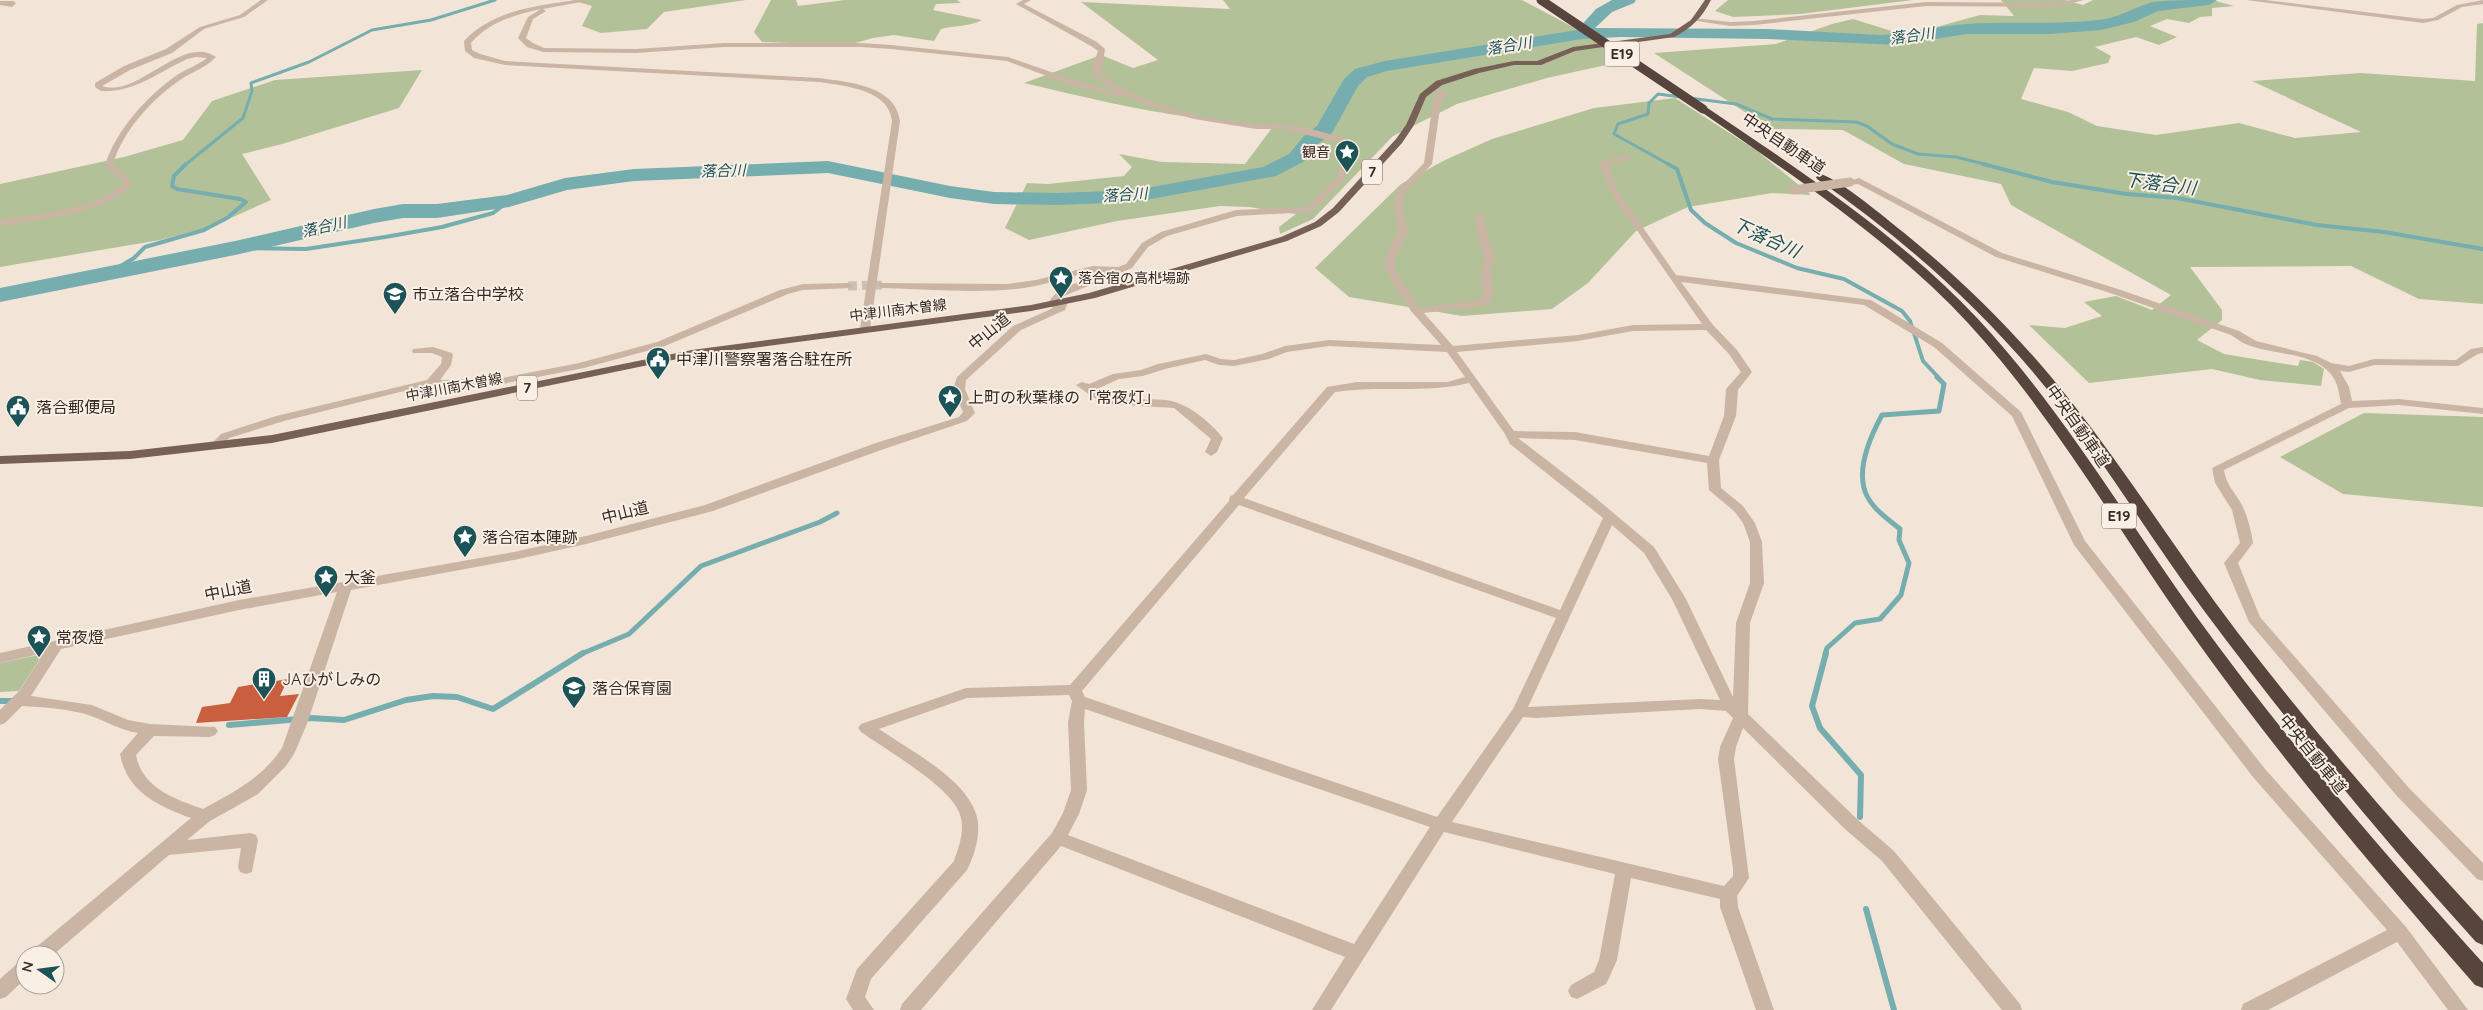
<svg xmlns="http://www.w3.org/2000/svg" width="2483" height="1010" viewBox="0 0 2483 1010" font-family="Quicksand,'Noto Sans JP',sans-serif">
<rect width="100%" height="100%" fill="#f2e5d8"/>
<path fill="#b3c198" d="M571 0H746L664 12 647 29 601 33 582 26 592 6Z
M771 0H796L798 6 845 0H957L961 3 936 4 933 10 982 20C970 27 955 25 941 29L934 41 894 35 873 38 849 45 762 42 754 32Z
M1223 0H1522L1614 49 1624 61 1547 78 1457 104 1393 136 1313 219 1280 234 1279 227 1296 214 1249 207 1220 206 1117 221 1029 240 1005 228 1027 183 1048 184 1124 176 1132 167 1119 154 1162 162 1245 164 1272 128C1244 123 1217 121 1189 117 1133 109 1079 96 1024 83L1101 55 1133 68 1158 60 1081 2 1230 9Z
M1728 0H1913L1800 14 1733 17 1715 11Z
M2001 0H2065L2083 5 2093 0H2212L2234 6 2212 8V16L2200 17 2189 23 2167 19 2150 26 2177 37 2159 45 2136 37 2095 47 2111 56 2108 63 2072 71 2034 68 2021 99 2068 112 2097 126 2156 135 2239 123 2295 138 2361 132 2252 81 2361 73 2475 81 2477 24 2483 23V304L2419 299 2351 266 2190 267 2222 310V320L2197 340 2224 354 2298 366 2300 360 2313 362 2324 369 2321 386 2260 380 2212 369 2089 383 2029 325 2065 328 2102 316 2084 302 2116 296 2152 310 2171 295 2011 205 2001 184 1904 164 1843 130 1771 129 1654 53 1776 44 1832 24 1853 19 1895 32 1929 29 1980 15 2014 16Z
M422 70 399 108 282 144 242 154 271 200 213 226 160 240 0 267V184L124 157 183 140 212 101 275 80Z
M1675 98 1756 150 1811 195 1772 193 1688 207 1636 231 1588 283 1552 309 1462 316 1349 297 1315 268 1401 184 1445 160 1492 139 1594 108Z
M2364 413 2483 417V507L2343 494 2280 457Z
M43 654 19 691 0 692V663Z"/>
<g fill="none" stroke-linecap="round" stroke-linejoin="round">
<path stroke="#76adaf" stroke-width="3" d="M185 165 243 118 252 91 251 83 309 62 372 30 431 20 495 0
M1670 165 1614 134 1618 124 1648 114 1649 103 1658 94 1736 104 1772 119 1856 122 1867 126 1892 144 1918 154 1956 157 1988 165"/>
<path stroke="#76adaf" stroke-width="4" d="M1668 164 1677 169 1691 210 1705 223 1736 243 1797 268 1844 279 1902 311 1910 321 1923 361 1939 378
M1983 164 2052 182 2127 194 2177 198 2317 225 2384 232 2483 249
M235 248 306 249 385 237 442 227 493 213 509 201
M109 273 134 258 145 247 204 230 227 218 246 202 240 199 177 189 172 186 174 176 186 164"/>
<path stroke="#76adaf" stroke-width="5" d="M581 654 629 634 701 566 820 522 837 513
M1825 654 1827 648 1855 623 1880 619 1901 595 1909 563 1899 540 1900 529C1889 520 1874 510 1867 496 1855 472 1870 437 1882 415L1939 411 1944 384 1937 377"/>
<path stroke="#76adaf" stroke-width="6" d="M1826 653 1812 706 1820 728 1861 775 1860 817
M0 701H11
M229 725 311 718 344 720 406 700 433 696 457 697 493 709 583 653
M1866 909 1894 1010"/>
<path fill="#76adaf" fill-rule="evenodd" d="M1612 0H1636L1634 3 1612 12 1595 28 1767 29 1880 35C1909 35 1937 26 1966 24 2011 21 2055 25 2099 20 2119 18 2134 7 2153 2 2173 0 2196 0 2217 0L2209 5 2158 11 2134 22 2101 30 2050 34H1966L1898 45 1767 39 1620 37 1582 39 1387 71 1367 77 1358 86 1332 133 1318 144 1303 162 1276 176 1135 202 1057 205 994 204 950 198 828 173 634 181 567 190 509 207 437 218H403L374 223 235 255 0 302V288L235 241 374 209 403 204H437L507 195 565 178 634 169 828 161 950 186 994 192 1057 193 1135 190 1263 167 1289 154 1304 136 1317 126 1344 79 1355 69 1385 61 1577 30 1596 9Z"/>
</g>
<path fill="#c95f3f" d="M288 679 280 696 299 694 287 717 196 723 202 707 230 703 238 687Z"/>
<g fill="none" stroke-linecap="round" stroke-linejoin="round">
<path stroke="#ccc0b4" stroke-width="9" stroke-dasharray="9 5" stroke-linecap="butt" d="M848 286 882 285"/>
<path fill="#cab5a4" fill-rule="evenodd" d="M261 0H268L244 17 204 29 172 53 130 70 102 86C137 99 183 33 216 57 207 67 194 71 183 78 154 97 123 130 113 164L133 183C108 214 38 220 0 226V220C37 214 96 210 124 183L105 165C116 130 147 96 177 75 187 69 198 65 207 58L196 57 187 59C159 72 134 93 101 91L95 87V83L124 66 166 49 200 27 240 15Z
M576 0H592L543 9 546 11 533 19 526 38 533 43 544 48 636 49 724 43H860L891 45 1008 57 1074 80 1117 92 1093 75V65L1098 51 1091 46 1016 4 1023 0H1031L1024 4 1097 42 1105 49 1101 74C1146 107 1201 118 1255 124 1264 125 1273 124 1281 124 1305 126 1330 134 1352 141L1356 148 1346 171 1345 180 1311 212 1237 216 1167 236 1148 247 1132 268 1064 296 1060 300H1067L1068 302 1065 310 1021 330 966 380 965 389 975 413 967 421 884 449 713 511 586 544 514 560 351 590 307 724 294 754 286 766 258 794 210 821 187 840 250 833 256 835 258 840 252 872 246 874 240 872 238 867 241 848 169 855 53 955H31L34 949 191 818C158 806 127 792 120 754L138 733C121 730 107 722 91 716 72 709 42 707 22 706L5 723 0 725V710L20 690 44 653 0 663V653L239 600 514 552 586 536 705 505 876 443 959 417 963 412 953 389 957 377 1013 326 1053 308 1048 305C1051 288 1091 278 1106 272 1078 271 1052 284 1024 288 977 294 929 289 882 288L877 285 878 283 1007 284 1036 280 1093 266 1118 267 1126 264 1142 243 1161 232 1236 210 1306 207 1338 177V171L1348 148 1346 145 1340 143 1283 129H1256L1194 119 1149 106 1124 95 1120 97 1068 84 1007 61 891 49 860 47H724L636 53 543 52 527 47 518 38 528 17 541 9C514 15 489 22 471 43L472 50 480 54 505 61 819 78C847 82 896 85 900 121L870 329 865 332 860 329 892 121C889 89 844 86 819 82L505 65 474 58 465 51 464 41C493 10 536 6 576 0ZM337 592 282 748C262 778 234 792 203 809 175 799 142 788 136 755L154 736 210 737 215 735 218 731 215 727 150 724 128 720 92 705 31 696 61 649 239 610Z
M2071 0H2084L2056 7 1926 6 1754 25 1730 26 1690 20 1693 18 1730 22 1754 21 1926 2 2056 3Z
M2246 0H2265L2423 19 2433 18 2457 5 2483 0V4L2462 7 2438 20 2423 23Z
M0 1H13L16 3 12 7 0 5Z
M1428 87 1445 90 1446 96 1441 102 1432 164 1404 193 1402 204 1408 232 1394 261 1396 271 1419 308 1480 300 1483 296 1481 272 1485 257 1481 249 1475 215 1483 213 1491 249 1495 257C1493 262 1491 268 1491 273 1491 284 1498 301 1484 306L1424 313 1453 346 1578 335 1633 325 1702 324 1611 193 1599 162 1627 155 1631 158 1630 160 1608 164 1619 193 1676 275 1871 300 1942 343 2021 412 2085 541 2265 769 2406 927 2468 1010H2448L2397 942 2268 1010H2241L2243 1004 2387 930 2253 777 2074 545 2012 416 1934 347 1864 305 1681 282 1713 325 1737 350 1752 372 1738 390 1736 416 1719 460 1721 488 1743 506 1755 523 1762 542 1764 583 1750 623 1748 714 1858 820 1894 851 2020 1004 2022 1010H2002L1882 861 1846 830 1743 728 1736 747 1734 759 1749 878 1737 896 1738 907 1774 1010H1756L1720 907V899L1631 878 1617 960 1609 978 1606 984 1577 999 1571 997 1568 991 1571 985 1594 972 1599 960 1615 874 1444 832 1331 1010H1312L1345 957 1061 846 921 1010H900L902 1004 1052 833 1063 813 1071 790 1068 722 1072 701 1069 695 967 698 879 729C909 750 965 778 976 814 982 831 975 854 967 870L871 979 865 997 874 1010H853L846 999 857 969 954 861C959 847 966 828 959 812 949 786 885 749 861 732L858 728 861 724 966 688 1070 685 1229 501 1230 496 1233 495 1327 387 1357 382H1447L1465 377 1447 352 1329 346 1287 352 1269 359 1234 366 1219 365 1205 360 1165 369 1143 376 1119 379 1097 389C1116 406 1141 397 1165 400 1187 402 1209 421 1223 438L1217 452 1211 456 1205 452 1211 439 1174 408 1108 404 1094 398 1076 385 1082 382 1089 384 1113 374 1141 370 1158 364 1206 354 1221 359 1234 360 1262 354 1285 346 1329 340 1441 345 1411 311 1386 271 1384 261 1398 232 1394 204 1396 192 1424 163 1433 102 1438 93 1428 91ZM1706 330 1729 354 1741 372 1726 389 1724 416 1709 456 1575 432 1514 431 1457 352 1578 341 1633 331ZM1469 383 1505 434 1510 444 1603 518 1560 610 1244 498 1335 392C1379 385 1425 394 1469 383ZM1518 438 1575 440 1707 463 1709 490 1735 512 1743 523 1750 542V583L1736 623 1733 697 1686 599 1654 547 1592 495ZM1239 505 1556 618 1513 709 1437 817 1085 697 1082 691ZM1612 525 1644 553 1672 599 1720 700 1700 699 1528 707ZM1085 709 1430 827 1354 944 1068 835 1079 814 1087 790 1084 722ZM1700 709 1726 711 1733 718 1720 747 1718 759 1733 869V876L1724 886 1452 822 1523 717 1536 718Z
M1859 178 2002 253 2118 289 2239 331 2256 341 2317 356 2331 363 2349 366 2374 359 2456 360 2471 349 2483 347V353L2478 354 2458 366 2374 365 2349 372 2340 371 2349 387 2352 401 2399 399 2483 408V414L2399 405 2349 408 2224 470C2226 485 2235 492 2242 505 2248 517 2251 530 2253 543L2238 563 2260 617 2409 788 2483 863V881L2477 879 2397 796 2249 622 2224 563 2240 543 2232 510 2215 483 2212 468 2341 404C2339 393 2338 383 2331 374 2312 352 2274 355 2248 345 2242 343 2237 339 2231 335L2110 293 1996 257 1858 184 1850 185 1846 182Z
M848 283 853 286 852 288 803 290 788 294 665 346 584 368 497 385 431 386 400 392 284 421 229 438 219 449H211L209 446 221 434 276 416 427 380 441 364 442 357 432 353H413L412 351 413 349 433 347 452 353 453 355 451 365 440 380 497 379 579 363 657 342 780 290 803 284Z
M25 960V979L6 997 0 999V979L19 962Z"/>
<path fill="#776156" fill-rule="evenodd" d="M1705 0H1711C1703 16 1691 29 1674 37L1575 51 1541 65H1514L1479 73 1442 85 1426 97 1414 125 1402 143 1339 212 1321 226 1287 241 1095 298 1031 311 692 356 272 443 130 459 0 464V456L130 451 272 435 692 350 1031 305 1089 293 1281 237 1315 222 1333 208 1396 139 1406 125 1420 94 1436 81 1474 69 1514 61H1537L1573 47 1670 34 1691 20Z"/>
<path fill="#56443d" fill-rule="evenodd" d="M1700 107H1706C1801 171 1899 235 1978 319 2062 409 2124 516 2196 616 2284 738 2382 851 2483 963V988L2475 985C2374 869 2275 752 2186 626 2114 524 2053 415 1968 323 1890 239 1793 176 1700 111Z
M1821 174C1842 181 1884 217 1903 232 1966 283 2023 340 2073 404 2131 478 2181 558 2238 633 2315 733 2398 829 2483 921V945L2476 942C2380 836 2290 726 2205 612 2156 546 2114 477 2065 412 1996 321 1911 244 1817 179L1816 177Z"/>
<path stroke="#cab5a4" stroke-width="9" d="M1793 190 1850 182"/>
<path stroke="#56443d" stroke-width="9" d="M1541 0 1703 109"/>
</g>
<defs>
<symbol id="sight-pin" viewBox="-11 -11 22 30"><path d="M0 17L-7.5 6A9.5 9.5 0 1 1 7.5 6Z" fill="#1b5357" stroke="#f9efe4"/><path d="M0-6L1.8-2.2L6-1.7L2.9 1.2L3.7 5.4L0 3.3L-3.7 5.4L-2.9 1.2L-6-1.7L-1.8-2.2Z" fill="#fff"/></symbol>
<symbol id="school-pin" viewBox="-11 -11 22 30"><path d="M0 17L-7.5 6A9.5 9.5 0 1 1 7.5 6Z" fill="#1b5357" stroke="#f9efe4"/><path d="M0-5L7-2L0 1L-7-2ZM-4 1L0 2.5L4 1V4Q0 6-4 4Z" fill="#fff"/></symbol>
<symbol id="civic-pin" viewBox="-11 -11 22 30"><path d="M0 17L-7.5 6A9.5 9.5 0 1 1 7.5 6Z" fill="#1b5357" stroke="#f9efe4"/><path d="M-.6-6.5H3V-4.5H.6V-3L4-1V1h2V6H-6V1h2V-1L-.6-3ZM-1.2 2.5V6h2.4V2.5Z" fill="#fff"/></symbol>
<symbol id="building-pin" viewBox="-11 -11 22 30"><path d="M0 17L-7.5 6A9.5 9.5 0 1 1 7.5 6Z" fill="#1b5357" stroke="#f9efe4"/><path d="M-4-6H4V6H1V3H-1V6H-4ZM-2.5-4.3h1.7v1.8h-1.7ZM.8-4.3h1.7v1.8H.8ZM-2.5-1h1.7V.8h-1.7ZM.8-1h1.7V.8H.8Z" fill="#fff"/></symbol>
</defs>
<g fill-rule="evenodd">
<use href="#sight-pin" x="1333" y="138" width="28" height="38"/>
<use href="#sight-pin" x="1047" y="264" width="28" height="38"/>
<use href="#school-pin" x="381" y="280" width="28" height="38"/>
<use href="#civic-pin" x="644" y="345" width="28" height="38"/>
<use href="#sight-pin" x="936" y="383" width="28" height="38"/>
<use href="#civic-pin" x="4" y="393" width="28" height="38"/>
<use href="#sight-pin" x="451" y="523" width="28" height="38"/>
<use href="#sight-pin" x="312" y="563" width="28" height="38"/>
<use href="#sight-pin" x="25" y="623" width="28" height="38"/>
<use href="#building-pin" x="250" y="665" width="28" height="38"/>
<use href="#school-pin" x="560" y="674" width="28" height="38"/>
</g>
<g text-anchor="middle" stroke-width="4" stroke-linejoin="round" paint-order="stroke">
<g font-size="14" fill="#352a26" stroke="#f9efe4" text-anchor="end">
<text x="1330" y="157">観音</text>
<text x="1078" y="283" text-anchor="start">落合宿の高札場跡</text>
</g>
<g font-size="14" fill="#352a26" stroke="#f9efe4">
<text transform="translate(898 310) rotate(-7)" y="5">中津川南木曽線</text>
<text transform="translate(454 387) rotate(-11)" y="5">中津川南木曽線</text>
</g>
<g font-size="15" font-style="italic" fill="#1b5357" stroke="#f9efe4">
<text transform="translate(1912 36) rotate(-8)" y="5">落合川</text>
<text transform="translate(1509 46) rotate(-9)" y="5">落合川</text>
<text transform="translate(723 171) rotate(-2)" y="5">落合川</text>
<text transform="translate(1125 195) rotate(-4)" y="5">落合川</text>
<text transform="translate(324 227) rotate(-13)" y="5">落合川</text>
</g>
<g fill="#f9efe4" stroke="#70655f" stroke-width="1">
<rect x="1604.5" y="41.5" width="35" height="25" rx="4"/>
<rect x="1362" y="159.5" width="20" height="25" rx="4"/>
<rect x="517" y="375.5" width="20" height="25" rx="4"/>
<rect x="2101.5" y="503.5" width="35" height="25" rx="4"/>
</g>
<g font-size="15" font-weight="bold" fill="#352a26">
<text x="1622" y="59">E19</text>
<text x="1372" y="177">7</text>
<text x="527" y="393">7</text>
<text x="2119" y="521">E19</text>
</g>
<g font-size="16" fill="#352a26" stroke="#f9efe4">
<text transform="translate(1784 143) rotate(34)" y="6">中央自動車道</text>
<text transform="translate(989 331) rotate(-39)" y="6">中山道</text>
<text transform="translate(2078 426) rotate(55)" y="6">中央自動車道</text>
<text transform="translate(625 512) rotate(-14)" y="6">中山道</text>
<text transform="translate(228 590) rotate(-11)" y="6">中山道</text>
<text transform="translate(2313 754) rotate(51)" y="6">中央自動車道</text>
</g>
<g font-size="16" fill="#352a26" stroke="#f9efe4" text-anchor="start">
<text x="412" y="300">市立落合中学校</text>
<text x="676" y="365">中津川警察署落合駐在所</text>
<text x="968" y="403">上町の秋葉様の「常夜灯」</text>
<text x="36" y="413">落合郵便局</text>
<text x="482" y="543">落合宿本陣跡</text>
<text x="344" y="583">大釜</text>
<text x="56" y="643">常夜燈</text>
<text x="282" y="685">JAひがしみの</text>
<text x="592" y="694">落合保育園</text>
</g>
<g font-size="18" font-style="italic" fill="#1b5357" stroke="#f9efe4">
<text transform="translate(2160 184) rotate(7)" y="6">下落合川</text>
<text transform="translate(1766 238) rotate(24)" y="6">下落合川</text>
</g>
</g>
<g transform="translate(40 970) rotate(284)"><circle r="24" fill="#f9efe4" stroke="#aba098"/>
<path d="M0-4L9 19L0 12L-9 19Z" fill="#1b5357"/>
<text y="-8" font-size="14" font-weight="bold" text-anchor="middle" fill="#352a26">N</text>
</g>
</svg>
